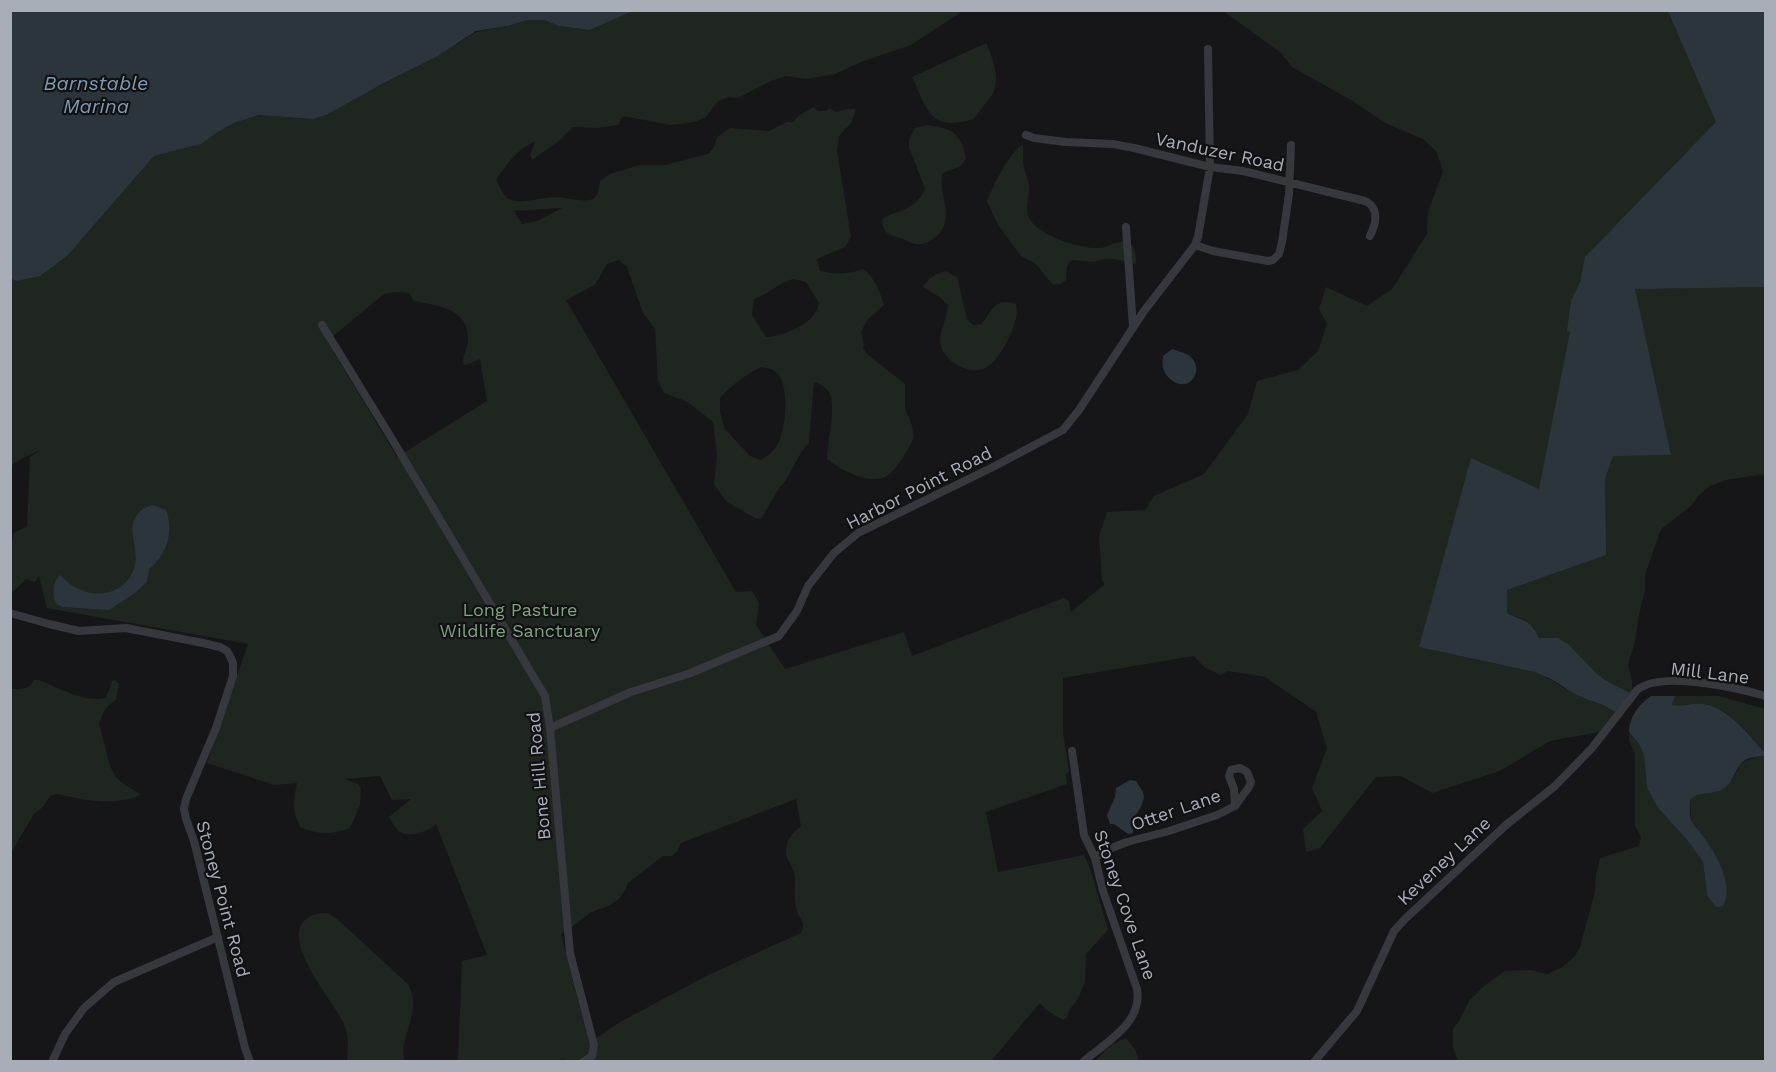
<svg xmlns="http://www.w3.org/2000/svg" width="1776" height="1072" viewBox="0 0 1776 1072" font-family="'Work Sans',sans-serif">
<rect width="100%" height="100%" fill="#161618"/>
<path fill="#1e261f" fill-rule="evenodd" d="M633 11H963L911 45 861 62 835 74 807 79 786 76 771 81 738 98 728 97 717 102 706 117 695 122 671 125 623 116 618 125 598 128 573 127 559 141 532 160 530 155 535 142C520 146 504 167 496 180 500 186 503 196 509 199 523 205 541 197 556 197 566 197 585 204 594 198 599 194 599 186 600 181L610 174 640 165H665L708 154 714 147 717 137 730 128 769 131 787 122H793L799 115 814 107 818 111H826L830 108 836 112 847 109H856L851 123 839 136 837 151 851 237 845 247 817 259 820 271C835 275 850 274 863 269 875 278 880 291 884 305L867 320 861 332 864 345 863 348 867 354 905 384V409L911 422 914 438C907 450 898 470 885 477 867 485 840 469 827 459 827 441 837 407 829 392 826 387 820 384 814 382L809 443 802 451 786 480 779 488 761 519 755 518 727 502 714 484 717 454 713 422 688 402 664 393 658 381 655 329 643 313 627 267 619 260 607 264 595 285 566 300 736 592 752 591 759 603 756 625 785 669 904 632 912 656 1064 598 1069 601 1071 612 1105 584 1102 581 1099 536 1107 512 1145 510 1154 496 1204 474 1248 414 1257 381 1298 370 1318 351 1327 324 1319 309 1326 287 1367 306 1392 289 1427 234 1428 212 1443 171 1436 151 1423 139 1385 123 1351 100 1292 67 1280 52 1223 11H1677L1765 171 1576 335 1595 379 1523 531 1491 626 1538 674 1550 679 1564 688 1580 696 1607 707 1615 712 1599 732 1550 741 1500 771 1432 793 1401 776 1376 777 1320 848 1306 852 1303 829 1322 811 1312 788 1327 748 1316 712 1265 677 1228 671 1221 675 1205 668 1194 656 1063 678V733L1069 771 1066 774 1067 784 986 812 998 872 1084 855 1091 871 1108 930 1086 954 1085 982 1078 999 1070 1009 1067 1017 1063 1020 1045 1009 1040 1003 991 1061 565 1062 564 1059 552 1062 458 1061 462 961 487 955 436 824C429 831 412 837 402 833 396 830 392 822 389 817L411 799 392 800 380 776 345 779 358 784 361 788 360 805 350 828C333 835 317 835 300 827 292 809 293 802 297 783L274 785 207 763 248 644 47 608 39 576 35 582 26 579 14 591H11L10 551 14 533 27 526 30 457 42 449 21 459 11 466V278L16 281 68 255 154 156 201 144 218 132 234 123 259 115 313 119 438 56 476 32 508 26 528 20H544L559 26 590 30ZM562 208 537 221 522 224 514 211ZM793 279 806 282 819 303C818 307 816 313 813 316 806 326 777 338 766 337L752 315 754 299C769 294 778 283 793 279ZM396 292 409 293 414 301 418 302C442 306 470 310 468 342 467 351 461 356 464 365L469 364 480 359 487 401 397 457 327 341 384 294ZM761 367C766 368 771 368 775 371 790 383 786 423 780 439 776 449 770 455 761 460L750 456 725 429 720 412V398C732 385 745 375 761 367ZM796 799 801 826C793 832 787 839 786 850 785 857 792 865 794 872 796 884 793 899 797 911 800 921 806 921 801 933L708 975 620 1022 589 1043 561 934C572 928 581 919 592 912 597 909 601 909 606 907 617 903 625 894 628 883L663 856H671L677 852 681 843Z
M986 43C993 59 1003 83 989 99 984 106 979 111 974 119 930 132 928 111 912 77Z
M929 125C953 129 961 133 966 158L961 166 943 173C937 190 952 208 943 228 938 238 923 248 912 243 909 242 906 240 903 239 890 234 883 236 882 219 901 208 914 212 925 189L909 147V139L915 128Z
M1023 145C1024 152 1022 160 1024 168 1025 173 1028 179 1029 185 1030 197 1023 210 1031 221 1042 236 1080 249 1099 248 1108 248 1116 240 1125 242 1136 244 1136 256 1136 264L1114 259H1104L1094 262 1072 260 1067 266 1066 280 1061 284 1053 285 1036 264 1021 256 998 225 987 201C993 187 1009 151 1023 145Z
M1765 198V474L1726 480 1710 486 1699 495 1691 506 1661 529 1645 575V590L1639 615 1635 642 1628 664 1632 681V690L1630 693 1605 680 1595 672 1558 638H1539C1532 618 1521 620 1504 611L1474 552 1596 504 1623 427 1601 305Z
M946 271 957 277 967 319 973 325 982 324C992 309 996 297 1016 304 1017 309 1017 314 1016 318 1013 332 999 362 985 368 968 376 941 360 940 341 940 328 948 317 948 305L941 298 923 287C929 277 935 274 946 271Z
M34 680H39C60 688 83 703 106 698L112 681 115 680 119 684 116 700 108 706 103 713 99 723 110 766 115 776 121 782 140 794C135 799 130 799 123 800 97 804 82 799 57 794L51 795 43 807 34 814 11 853V689C21 689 29 690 34 680Z
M1675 696H1719L1765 709V753C1751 736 1728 707 1704 704 1693 702 1683 707 1672 705Z
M1629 732 1639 744 1644 756 1647 788 1658 808 1688 841 1703 862 1707 895 1726 881 1716 858 1702 835 1691 821 1690 800 1695 795 1733 779C1743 756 1745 762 1765 755V1061L1458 1062 1453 1047V1029L1459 1021 1469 1001 1485 985 1505 971 1531 970 1547 974 1561 968 1574 957 1580 947 1595 892 1596 875 1600 858 1639 846 1641 837 1635 826V754L1629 740Z
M321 913H328L337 919 408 984C424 1013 396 1041 405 1061H347C348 1049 349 1035 344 1024 333 999 264 924 321 913Z
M1126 1038C1133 1045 1137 1052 1139 1061H1096C1103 1051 1113 1043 1126 1038Z"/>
<path fill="#2c353c" d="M11 10H633V11L590 30 559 26 544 20H528L508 26 476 31 438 56 382 84 328 114 313 119 259 115 234 123 218 132 201 144 154 156 68 255 40 276 16 281 10 278Z
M1668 11H1765V287L1635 289 1671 455 1613 456 1605 479 1606 555 1507 590V613C1523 621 1531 619 1539 638H1558L1569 645 1595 672 1605 680 1630 693 1615 712C1604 704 1591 701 1579 696 1568 691 1559 683 1549 678 1544 676 1540 675 1535 672L1419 647 1471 458 1539 489 1570 332 1567 331 1571 301 1580 282 1585 257 1716 122Z
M1172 349C1176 351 1182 352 1186 354 1208 364 1191 398 1169 378 1162 371 1162 365 1163 356Z
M153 505 166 510C174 532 167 554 149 569L147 582 135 593 109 610 62 607 56 603C52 596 53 580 60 575 65 579 69 584 75 587 98 601 129 592 135 565 138 552 130 532 133 523 137 512 142 508 153 505Z
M1651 696H1675L1672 705C1684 707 1693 702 1704 704 1729 708 1750 736 1765 753V755C1760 757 1752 757 1747 759 1735 765 1735 781 1724 788 1714 796 1699 790 1690 800 1690 806 1689 814 1691 820 1693 825 1699 830 1702 835 1715 852 1735 885 1723 906L1716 907 1707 895 1703 862 1688 841 1658 808 1647 788 1644 756 1639 744 1629 732C1629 717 1639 704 1651 696Z
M1130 780 1136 781 1143 792 1144 798 1141 807 1133 819V833L1128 834 1114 824H1110L1107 815 1115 797 1116 788Z"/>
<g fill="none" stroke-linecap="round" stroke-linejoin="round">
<path stroke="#37383d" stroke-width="8" d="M1026 135 1034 138 1066 142 1113 144 1134 148 1210 167 1243 171 1365 201C1380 208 1376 224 1370 236
M1126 227 1133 327
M1195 245 1198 237 1210 167 1208 49
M322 325 389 434 545 696 550 728 570 953 594 1045 592 1056 583 1062
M10 613 49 624 79 631 126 628 203 643 220 647 227 651 230 656 233 663V676L216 728 186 799 184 809 186 819 194 841 245 1048 250 1062
M550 728 631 692 688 674 779 636 797 611 808 586 834 553 858 533 993 467 1063 430 1079 410 1144 311 1195 245 1213 251 1268 261 1273 260 1279 254 1282 242 1289 194 1291 145
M1072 751 1084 835 1095 858 1103 891 1137 989C1143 1023 1106 1042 1083 1062
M1095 858 1104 851 1127 842 1169 831 1217 815 1235 806 1249 787 1251 782 1247 772 1240 768 1231 770 1229 776 1234 789 1235 806
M52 1062 65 1034 84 1008 114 982 218 937
M1314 1062 1357 1011 1394 931 1406 918 1506 825 1555 786 1592 748 1637 690C1661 670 1737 688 1766 696"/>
</g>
<g text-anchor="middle" stroke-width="4.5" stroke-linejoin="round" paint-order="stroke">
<g font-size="18" fill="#a8adb8" stroke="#111113">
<text transform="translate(1220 152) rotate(12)" y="6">Vanduzer Road</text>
<text transform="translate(919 488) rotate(-27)" y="6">Harbor Point Road</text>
<text transform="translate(1710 673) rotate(7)" y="6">Mill Lane</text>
<text transform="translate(539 776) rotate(-95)" y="6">Bone Hill Road</text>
<text transform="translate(1176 810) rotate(-19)" y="6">Otter Lane</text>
<text transform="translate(1444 861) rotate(-43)" y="6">Keveney Lane</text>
<text transform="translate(223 899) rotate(75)" y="6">Stoney Point Road</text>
<text transform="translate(1125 905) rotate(71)" y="6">Stoney Cove Lane</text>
</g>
<g font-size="18" fill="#7fa381" stroke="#111113">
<text x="520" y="616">Long Pasture<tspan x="520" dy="21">Wildlife Sanctuary</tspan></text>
</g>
<g font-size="20" font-style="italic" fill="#7f9bb3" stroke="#111113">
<text x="96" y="90">Barnstable<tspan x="96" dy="23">Marina</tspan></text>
</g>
</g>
<rect width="1776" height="1072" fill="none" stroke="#a8adb8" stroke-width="24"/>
</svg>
